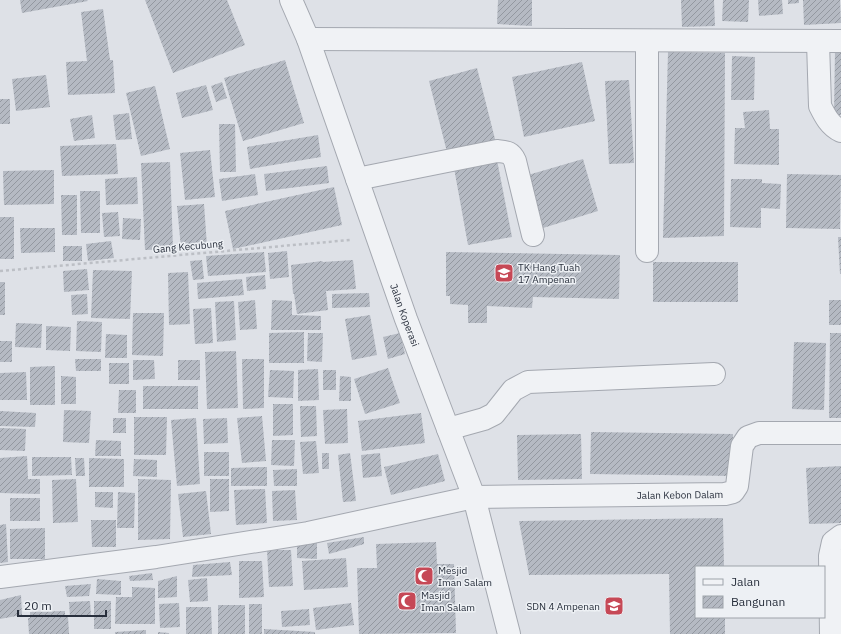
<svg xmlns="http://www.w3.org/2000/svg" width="841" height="634" viewBox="0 0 841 634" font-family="'IBM Plex Sans',sans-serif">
<defs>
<pattern id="building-hatch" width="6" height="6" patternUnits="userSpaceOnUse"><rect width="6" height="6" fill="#b5bac3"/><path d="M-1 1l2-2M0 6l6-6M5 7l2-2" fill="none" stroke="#9398a0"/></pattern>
</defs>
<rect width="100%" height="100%" fill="#dee1e7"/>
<path fill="url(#building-hatch)" d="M20 0H87L88 1 22 13Z
M145 0H227L245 45 173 73Z
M498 0H532V26L497 24Z
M681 0H714L715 26 682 27Z
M723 0H749L748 22 722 21Z
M758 0H782L783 14 759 16Z
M788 0H799V3L788 4Z
M803 0H840L841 23 804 25Z
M103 9 110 60H113L115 93 68 95 66 62 87 61 81 12Z
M835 50H841V115H834Z
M668 52 725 53 724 236 663 238Z
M732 56 755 57 754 100H731Z
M285 60 304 123 243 141 224 78Z
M582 62 595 121 524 137 512 77Z
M477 68 496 143 448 156 429 81Z
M46 75 50 107 16 111 12 79Z
M629 80 634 163 609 164 605 81Z
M222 82 227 98 216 102 211 86Z
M206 85 213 110 182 118 176 93Z
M155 86 170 149 141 156 126 93Z
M0 99H10V124H0Z
M769 110 770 129H779V165L734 164 735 128H745L743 112Z
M129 113 132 139 116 140 113 115Z
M92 115 95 138 74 141 70 119Z
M219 124H235L236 172H220Z
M318 135 321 157 250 169 247 147Z
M116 144 118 174 62 176 60 146Z
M210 150 215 197 185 200 180 153Z
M583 159 598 211 543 228 528 175Z
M497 160 512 237 468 245 454 168Z
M170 162 173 249 145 250 141 163Z
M327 166 329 183 266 191 264 174Z
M54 170V204L4 205 3 171Z
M255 174 258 195 222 201 219 179Z
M787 174 841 175 840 229 786 228Z
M137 177 138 204 106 205 105 179Z
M731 179H762V183L781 184 780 209 761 208V228L730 227Z
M334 187 342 225 233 249 225 211Z
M80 191H100V233H81Z
M61 195H77V235H62Z
M204 204 207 246 181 248 177 206Z
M118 212 120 236 104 237 102 213Z
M0 217H14V259H0Z
M123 218 141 219 140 240 122 239Z
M20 228H55V252L21 253Z
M838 237H841V274H840Z
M111 241 114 258 88 261 86 244Z
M63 246H82V261H63Z
M287 251 289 277 270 279 268 253Z
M264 252 266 272 208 276 206 256Z
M446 252 620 255 619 299 533 297 532 308 487 306V323H468V305L450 304V296H446Z
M202 260 204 279 193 280 190 261Z
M353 260 356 289 326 291 328 310 297 314 294 294H293L291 265 322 261 323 262Z
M653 262H738V302H653Z
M87 269 89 290 64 292 63 271Z
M93 270 132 271 130 319 91 318Z
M188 272 190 324 169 325 168 273Z
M265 275 266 289 247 291 246 277Z
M242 279 244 295 198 299 197 283Z
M0 282H5V315H0Z
M369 293 370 307 332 308V294Z
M87 294 88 314 72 315 71 295Z
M255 300 257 329 240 330 238 302Z
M272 300 292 301V315L321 316V330H271Z
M829 300H841V325H829Z
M234 301 236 340 217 342 215 302Z
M211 308 213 343 195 344 193 309Z
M133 313H164L163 356 132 355Z
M370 315 377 355 352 360 345 319Z
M77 321 102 322 101 352 76 351Z
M16 323 42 324 41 348 15 347Z
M46 326 71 327 70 351 46 350Z
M304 332V363H269V333Z
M308 333H323L322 362 307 361Z
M400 333 405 354 388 359 383 337Z
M830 333H841V418H829Z
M106 334 127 335V358H105Z
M0 341H12V362H0Z
M794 342 826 343 824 410 792 409Z
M236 351 238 408 207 409 205 352Z
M75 359H101V371H76Z
M242 359H264V408L243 409Z
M133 360H154L155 379 133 380Z
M178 360H200V380H178Z
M109 363H129V384H109Z
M55 366V405H30V367Z
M388 368 400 403 365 414 354 379Z
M318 369 319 400 298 401V370Z
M270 370 294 371 293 398 268 397Z
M323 370H336V390H323Z
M26 372 27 400H0V373Z
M61 376 76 377V404H61Z
M340 376 351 377V401H339Z
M143 386H198V409H143Z
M119 390H136V413H118Z
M273 404H293V435L273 436Z
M300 406H316L317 436 301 437Z
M347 409 348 443 325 444 323 410Z
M64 410 91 411 89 443 63 442Z
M0 411 36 413 35 427 0 426Z
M421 413 425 443 362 451 358 421Z
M262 416 266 461 242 463 237 418Z
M134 417H167L166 455H134Z
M113 418H126V433H113Z
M196 418 200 484 177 486 171 420Z
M227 418 228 443 204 444 203 419Z
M0 428 26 429 25 451 0 450Z
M591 432 733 434 732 476 590 474Z
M581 434 582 479 518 480 517 435Z
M96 440 121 441V456H95Z
M272 440H295L294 466 271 465Z
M316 441 319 473 303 474 300 442Z
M204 452H229V476H204Z
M322 453H329V469H322Z
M350 453 356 501 343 502 338 455Z
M380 453 382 476 363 478 361 455Z
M438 454 445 481 391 495 384 467Z
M27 456 28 479H40V494L0 493V458Z
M32 457H71L72 475 32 476Z
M75 458H84L85 476H76Z
M89 458 124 459V487H89Z
M134 459 157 460V477L133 476Z
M841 466V523L809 524 806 468Z
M267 467V486H231V468Z
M297 469V486H274L273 470Z
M76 479 78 522 53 523 52 480Z
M138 479 171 480 170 539 138 540Z
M210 479H229V511L210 512Z
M265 489 267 523 236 525 234 490Z
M295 490 297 520 273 521 272 491Z
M206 491 211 534 183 537 178 494Z
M95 492H113V508L95 507Z
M118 492 135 493 134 528H117Z
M10 498H40V521H10Z
M723 518 724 567H696V617H725V634H670L669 574 529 575 519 521Z
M91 520H116V547H92Z
M6 524 8 562 0 563V525Z
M45 528V559H10V529Z
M364 537V544L329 554 327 543Z
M297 541 317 542V559L297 558Z
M436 542 437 564H454L456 633 359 634 357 568H377L376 544Z
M267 550H291L293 586 269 587Z
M346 558 348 587 304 590 302 561Z
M239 561H262L264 597 239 598Z
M230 562 232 575 192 577 193 565Z
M152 573 153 580 130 581 129 576Z
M177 576V597L158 598V581Z
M207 578 208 601 190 602 188 580Z
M97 579 121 581V595L96 594Z
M91 584 89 596 67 597 65 586Z
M132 587 155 588V624H115L116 597H132Z
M21 595 22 615 0 619V600Z
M90 601 91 616 70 617 69 602Z
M94 601H111V629H94Z
M179 603 180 627 160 628 159 604Z
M351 603 354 625 316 630 313 608Z
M249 604H262V634H249Z
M218 605H245V634H218Z
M186 607H211L212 634H186Z
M309 609 310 625 282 627 281 611Z
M65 611V617H68L69 634H29L28 618H30V612Z
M264 629 315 632V634H264Z
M146 630V634H115V632Z
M158 632 169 633V634H158Z"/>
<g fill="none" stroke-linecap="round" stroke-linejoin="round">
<defs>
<g id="minor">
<path d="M308 39 841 41"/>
<path d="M647 41V251"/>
<path d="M818 42 820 106C825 116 830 126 841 131"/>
<path d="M357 179 497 151C507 152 511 152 515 161L533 235"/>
<path d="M448 429 484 419 494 414 513 390 528 382 714 374"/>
<path id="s1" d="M0 577 156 557 308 533 474 497 725 494 733 492 737 486 742 446 748 437 759 433H841"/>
<path d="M831 634 830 556 833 542 841 536"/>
</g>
<g id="tertiary">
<path id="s2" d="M291 0 308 39 406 319 474 497 509 634"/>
</g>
</defs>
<use href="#minor" stroke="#a4a8b0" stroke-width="24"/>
<use href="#tertiary" stroke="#a4a8b0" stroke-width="24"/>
<path stroke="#bcbfc5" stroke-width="2.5" stroke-dasharray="3 3" stroke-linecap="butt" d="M0 271 350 240"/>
<use href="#minor" stroke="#f0f2f5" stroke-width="22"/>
<use href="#tertiary" stroke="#f0f2f5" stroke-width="22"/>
</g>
<defs>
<symbol id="school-square" viewBox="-11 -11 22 22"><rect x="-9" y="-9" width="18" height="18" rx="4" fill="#c64856" stroke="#edf0f4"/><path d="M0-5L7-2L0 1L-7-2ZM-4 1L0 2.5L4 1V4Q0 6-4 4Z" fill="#fff"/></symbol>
<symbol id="mosque-square" viewBox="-11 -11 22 22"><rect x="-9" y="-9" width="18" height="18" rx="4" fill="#c64856" stroke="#edf0f4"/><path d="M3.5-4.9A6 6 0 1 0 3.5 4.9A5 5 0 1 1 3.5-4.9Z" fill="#fff"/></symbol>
</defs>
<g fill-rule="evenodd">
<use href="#school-square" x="493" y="262" width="22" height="22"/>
<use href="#mosque-square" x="413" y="565" width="22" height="22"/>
<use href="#mosque-square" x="396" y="590" width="22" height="22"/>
<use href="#school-square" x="603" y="595" width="22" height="22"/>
</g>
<g text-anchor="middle" stroke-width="3" stroke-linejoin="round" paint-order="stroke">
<g font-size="10" fill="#282f3c" stroke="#edf0f4">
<text transform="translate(188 246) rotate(-5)" y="4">Gang Kecubung</text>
<text dy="4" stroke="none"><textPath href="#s2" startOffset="335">Jalan Koperasi</textPath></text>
<text dy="4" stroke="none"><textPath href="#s1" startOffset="687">Jalan Kebon Dalam</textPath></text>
</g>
<g font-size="10" fill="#282f3c" stroke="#edf0f4" text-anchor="start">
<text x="518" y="271">TK Hang Tuah<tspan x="518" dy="12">17 Ampenan</tspan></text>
<text x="438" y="574">Mesjid<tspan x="438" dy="12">Iman Salam</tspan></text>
<text x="421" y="599">Masjid<tspan x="421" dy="12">Iman Salam</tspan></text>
<text x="600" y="610" text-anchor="end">SDN 4 Ampenan</text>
</g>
</g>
<rect x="695" y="566" width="130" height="52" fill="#edf0f4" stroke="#9ea3aa"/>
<rect x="703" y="579" width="20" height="6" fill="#f0f2f5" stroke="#9ea3aa"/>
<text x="731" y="586" font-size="12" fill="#282f3c">Jalan</text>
<rect x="703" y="596" width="20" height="12" fill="url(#building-hatch)" stroke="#9ea3aa"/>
<text x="731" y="606" font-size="12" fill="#282f3c">Bangunan</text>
<path d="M18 610v6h88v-6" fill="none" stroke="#282f3c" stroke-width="2"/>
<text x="24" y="610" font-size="12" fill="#282f3c" stroke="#edf0f4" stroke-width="3" paint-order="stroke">20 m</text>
</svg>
